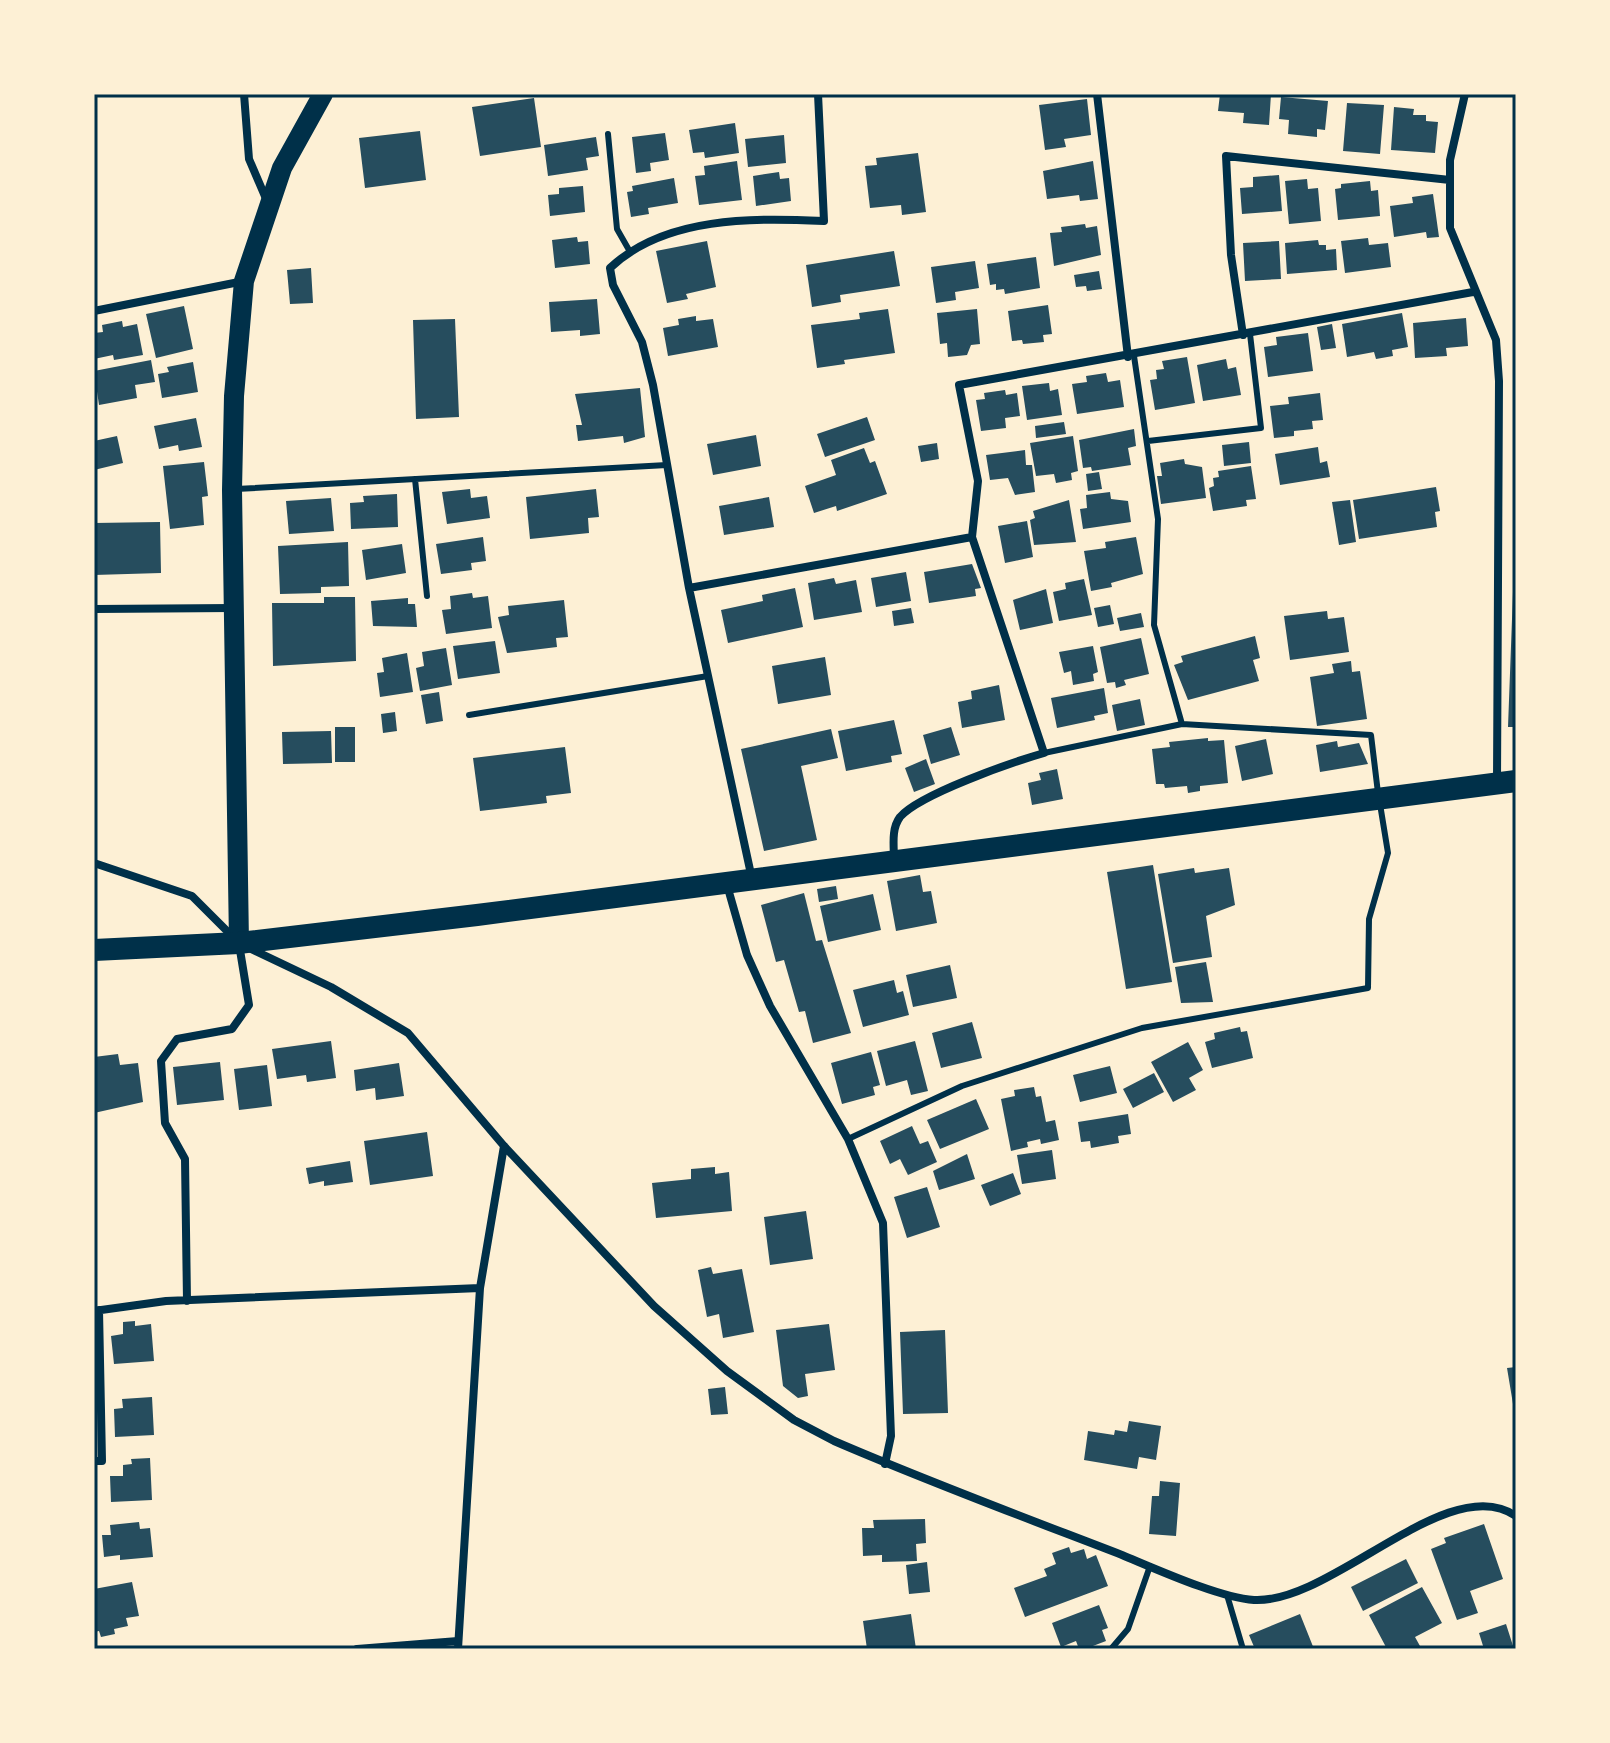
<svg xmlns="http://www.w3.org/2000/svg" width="1610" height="1743" viewBox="0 0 1610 1743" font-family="'Archivo Narrow',sans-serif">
<rect width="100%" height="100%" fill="#fdf0d5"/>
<path fill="#264d5e" d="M1220 94H1271L1269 125 1243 123 1244 113 1218 111Z
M1281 97 1328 101 1325 130 1317 129V137L1288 134 1289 120 1279 119Z
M534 98 541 147 480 156 472 107Z
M1087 99 1091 135 1064 139 1066 147 1045 150 1039 105Z
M1347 103 1384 105 1380 154 1343 151Z
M1394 107 1414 109 1413 115H1426V121L1438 122 1435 153 1391 150Z
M735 123 739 153 705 158 704 152 693 153 689 130Z
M420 131 426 180 365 188 359 138Z
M665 133 669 160 650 163 651 171 636 173 632 137Z
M784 135 786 163 748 167 745 139Z
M596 137 599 156 586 158 588 170 548 176 544 145Z
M918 153 926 212 902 215 901 205 870 208 865 166 877 165 876 158Z
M737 161 742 200 699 205 695 176 705 175 704 166Z
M1093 161 1098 199 1080 201 1079 195 1047 199 1043 171Z
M779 172 780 179 789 178 791 201 756 206 753 176Z
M1279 175 1282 211 1242 214 1240 188 1253 187V177Z
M674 178 678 203 648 208 649 214 631 217 627 192 633 191 632 186Z
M1307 179 1308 189 1318 188 1321 221 1289 224 1285 181Z
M1370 181 1371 191 1378 190 1380 216 1338 220 1335 189 1341 188V184Z
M583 186 585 212 550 216 548 195 559 194V188Z
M1433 194 1439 237 1427 238 1426 232 1394 237 1390 206 1413 203 1412 197Z
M1085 224 1086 228 1097 226 1101 255 1054 266 1050 233 1062 232 1061 227Z
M577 237 578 242 588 241 590 264 555 268 552 240Z
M1368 238 1369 245 1388 243 1391 267 1345 273 1341 241Z
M1318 240 1319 245H1326V250L1336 249 1337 270 1287 274 1285 243Z
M707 241 716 287 686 294 688 299 667 303 656 251Z
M1279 241 1281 279 1245 281 1243 243Z
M894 251 900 286 840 295 841 302 812 307 806 265Z
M1036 257 1040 288 1005 294 1004 289 996 290V284L990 285 987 264Z
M975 261 979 288 955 292 956 300 936 303 931 267Z
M311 268 313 303 290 304 287 270Z
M1099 271 1102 289 1087 291 1086 286 1076 287 1074 275Z
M597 299 600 334 580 336V330L551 332 549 302Z
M1048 305 1052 334 1043 335 1044 342 1023 344 1022 340 1012 341 1008 311Z
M184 306 193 349 156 358 146 314Z
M888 309 895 353 844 360 845 364 817 368 811 325 860 319 859 313Z
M977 309 980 344 971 345 967 355 948 357 947 343 940 344 937 313Z
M1402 313 1408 347 1392 350 1393 356 1376 359 1374 352 1347 357 1342 324Z
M696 316V321L713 319 718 347 668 356 663 328 679 325 678 319Z
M1466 318 1468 346 1446 348 1447 356 1415 358 1413 323Z
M455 319 459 417 416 419 413 320Z
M122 321 123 327 137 324 143 355 114 360 113 355 94 359V333L103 332 102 325Z
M1332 324 1336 348 1321 350 1317 327Z
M1308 333 1313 371 1268 377 1264 347 1277 345 1276 337Z
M1187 357 1195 403 1155 410 1150 380 1157 379 1156 370 1164 369 1162 361Z
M1226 359 1228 369 1236 367 1241 395 1203 401 1197 365Z
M151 360 155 382 135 385 137 398 99 405 94 371Z
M193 362 198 392 162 398 158 374 169 372 167 367Z
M1106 373 1108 382 1120 380 1124 407 1077 414 1072 384 1087 382 1086 376Z
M1049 383 1050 391 1058 389 1062 415 1027 420 1022 386Z
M640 388 645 437 624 443 623 436 578 441 576 425H582L575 394Z
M1005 390 1006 395 1017 393 1020 416 1005 418 1006 428 981 431 976 400 985 399 984 393Z
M1320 393 1323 420 1312 421 1313 429 1294 431V436L1274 438 1270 406 1289 404 1288 397Z
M867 417 875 440 825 457 817 434Z
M196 418 202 447 179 451 178 445 159 449 154 426Z
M1064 422 1066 434 1036 438 1035 426Z
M1134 429 1136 446 1128 448 1131 465 1092 471 1091 467 1083 468 1079 440Z
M756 435 761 466 713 475 707 444Z
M117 436 123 463 94 470V441Z
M1073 436 1078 471 1071 473 1072 480 1056 483 1054 474 1036 476 1030 443Z
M1249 442 1251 463 1224 466 1222 445Z
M937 443 939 459 921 462 918 446Z
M1318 447 1320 463 1327 461 1330 477 1280 485 1275 454Z
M864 448 870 463 875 461 887 494 837 511 836 506 814 513 805 486 836 475 831 460Z
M1025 450 1026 465H1032L1035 492 1015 495 1008 478 990 480 986 455Z
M1184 459 1185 464 1202 467 1206 498 1161 504 1157 476H1162L1160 463Z
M204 462 208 496 202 497 204 525 170 529 163 466Z
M1251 466 1256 499 1246 500 1247 506 1213 511 1209 488 1214 486 1213 478 1219 477 1218 471Z
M1099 472 1102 489 1088 491 1086 474Z
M1436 487 1440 511 1435 512 1437 527 1359 539 1353 500Z
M470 489 471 498 487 496 490 518 447 524 442 492Z
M596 489 599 517 588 518 589 533 530 539 526 497Z
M1110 492 1111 499 1128 501 1131 522 1083 529 1080 509 1087 508 1086 495Z
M397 494 398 527 351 529 350 503 364 502 363 496Z
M769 497 774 527 724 535 719 506Z
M331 498 334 531 289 534 286 501Z
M1069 500 1076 542 1034 545 1030 520 1035 518 1033 511Z
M1350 500 1356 542 1339 545 1332 502Z
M1027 521 1033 557 1005 563 998 526Z
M160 522 161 573 94 575V523Z
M483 537 486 561 471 563 472 570 441 574 436 544Z
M1136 537 1143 574 1111 583 1112 587 1091 591 1084 551 1106 548 1105 542Z
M348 542 349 586 321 587V593L280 594 278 546Z
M402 544 406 573 366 580 362 550Z
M972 564 981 588 975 589 976 596 929 603 924 572Z
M906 572 911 601 876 607 871 578Z
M834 578 836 584 856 580 862 612 814 620 808 583Z
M1084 579 1092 615 1059 621 1053 592 1066 589 1065 583Z
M795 588 803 627 728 643 721 610 763 601 762 595Z
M1046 589 1053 623 1020 630 1013 600Z
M1513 592H1516V727H1508Z
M472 593 473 598 488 596 492 628 446 634 442 610 451 609 450 596Z
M324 597H355L356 661 273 666 272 603H324Z
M408 598V604H415L417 627 373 626 371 601Z
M564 600 568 637 556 638 557 647 507 653 498 617 509 615 508 606Z
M1110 605 1114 624 1098 627 1094 608Z
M911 608 914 623 894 626 892 611Z
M1327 611 1328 619 1344 617 1349 652 1290 660 1284 616Z
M1141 613 1144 627 1120 631 1117 618Z
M1255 636 1260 658 1253 660 1259 681 1188 700 1174 665 1183 662 1181 656Z
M1141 638 1149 674 1124 680 1126 685 1116 688 1115 682 1107 683 1100 647Z
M495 641 500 673 458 679 453 646Z
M1093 646 1098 672 1093 674 1094 681 1073 685 1071 671 1064 673 1059 652Z
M446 648 452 685 420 691 416 668 424 666 422 652Z
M407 653 413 692 380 697 377 673 384 672 382 658Z
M825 657 831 695 778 704 772 666Z
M1351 661 1352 672 1360 671 1367 719 1317 726 1310 677 1334 673 1332 664Z
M999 685 1005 720 962 728 958 702 972 699 971 691Z
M1104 688 1108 713 1094 716 1095 720 1057 728 1051 698Z
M439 692 443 721 426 724 421 695Z
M1140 699 1145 725 1117 731 1112 705Z
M395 712 397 731 383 733 381 714Z
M894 720 902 754 891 756 892 762 846 771 838 731Z
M335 727H355V762H335Z
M951 727 960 755 931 764 923 735Z
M831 729 838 758 801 766 817 840 764 851 741 749Z
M331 731 332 763 283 764 282 732Z
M1208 738V741L1224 740 1228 783 1200 786V791L1188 793 1187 786 1165 788 1164 784H1156L1152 749 1170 747 1169 742Z
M1266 739 1273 774 1242 781 1235 746Z
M1337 741 1338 747 1359 743 1368 764 1320 772 1316 745Z
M565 747 571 793 546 796 547 803 480 811 473 758Z
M926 759 935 784 914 792 905 768Z
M1057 769 1063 799 1032 805 1028 783 1041 780 1039 773Z
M1153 865 1172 982 1126 989 1107 872Z
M1194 868 1195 873 1229 868 1235 905 1206 916 1212 957 1173 963 1158 874Z
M920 875 923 892 931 891 937 923 896 931 887 881Z
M836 886 838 899 819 902 817 889Z
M804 893 816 941 822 940 851 1033 813 1043 805 1011 799 1012 784 960 776 962 761 905Z
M873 894 881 930 828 942 820 906Z
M1206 962 1213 1002 1181 1003 1175 967Z
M950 965 957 998 913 1007 906 975Z
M894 980 897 993 903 991 909 1015 863 1027 853 990Z
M972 1022 982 1058 941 1068 932 1033Z
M1240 1027 1241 1032 1247 1031 1253 1058 1212 1068 1205 1042 1215 1039 1214 1033Z
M331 1041 336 1078 307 1082 306 1075 277 1079 272 1049Z
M915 1041 928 1091 911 1095 907 1080 886 1086 877 1051Z
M1188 1042 1203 1070 1189 1078 1196 1090 1173 1102 1151 1062Z
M871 1052 880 1085 873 1087 875 1095 842 1104 831 1063Z
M118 1054 120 1065 138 1063 143 1102 94 1113V1057Z
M220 1062 224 1100 177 1105 173 1067Z
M399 1063 404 1096 376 1100 375 1088 356 1091 354 1070Z
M267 1065 272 1106 239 1110 234 1069Z
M1110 1066 1117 1093 1080 1102 1073 1075Z
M1154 1073 1164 1092 1133 1108 1123 1089Z
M1034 1087 1036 1097 1041 1096 1046 1122 1055 1120 1059 1140 1041 1144 1040 1139 1027 1142 1028 1147 1011 1151 1001 1099 1015 1096 1014 1090Z
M976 1099 989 1129 940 1149 927 1120Z
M1128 1114 1131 1134 1118 1136 1119 1143 1091 1148 1090 1141 1081 1142 1078 1122Z
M912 1126 920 1144 928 1141 937 1162 908 1175 900 1159 890 1164 880 1141Z
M427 1132 433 1176 370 1185 364 1141Z
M1052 1150 1056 1179 1022 1184 1017 1155Z
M967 1154 975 1179 939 1190 933 1171Z
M350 1161 353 1182 324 1186V1181L309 1184 306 1168Z
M715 1167V1174L729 1172 732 1211 656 1218 652 1183 691 1179V1169Z
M1013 1173 1021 1194 990 1206 981 1185Z
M927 1187 940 1227 907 1238 894 1197Z
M806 1211 813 1259 770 1265 764 1217Z
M711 1267 713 1274 742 1269 754 1332 723 1338 719 1314 707 1317 698 1270Z
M135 1321V1326L151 1324 154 1361 114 1364 111 1336 123 1334V1322Z
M829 1324 835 1370 805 1374 808 1396 798 1398 783 1386 776 1330Z
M945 1330 948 1413 903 1414 900 1332Z
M1516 1367V1403L1513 1404 1507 1368Z
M725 1387 728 1414 711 1415 708 1389Z
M152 1397 154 1435 115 1437 114 1409 123 1408 122 1399Z
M1129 1421 1161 1426 1156 1460 1139 1457 1137 1469 1084 1460 1088 1431 1114 1435 1115 1430 1127 1432Z
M150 1458 152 1500 111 1502 110 1476H123V1465L132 1464 131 1459Z
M1160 1481 1180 1483 1176 1536 1149 1534 1152 1496H1159Z
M925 1519 926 1543 916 1544 917 1561 882 1562V1555L863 1556 862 1528H874L873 1520Z
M139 1522 140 1529 150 1528 153 1557 120 1560V1555L104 1557 102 1535H111L110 1525Z
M1484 1524 1503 1579 1470 1591 1478 1613 1457 1620 1431 1549 1446 1543 1444 1538Z
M1069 1547 1071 1553 1084 1549 1087 1559 1096 1555 1108 1586 1025 1617 1014 1588 1047 1576 1044 1569 1056 1564 1052 1553Z
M1406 1559 1418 1583 1363 1611 1351 1587Z
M927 1562 930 1592 909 1594 906 1565Z
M132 1582 139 1616 126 1618 128 1626 114 1629 115 1634 101 1637 99 1631 94 1632V1589Z
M1422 1587 1442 1623 1415 1637 1420 1646 1415 1649H1387L1369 1615Z
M1099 1605 1108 1628 1102 1630 1106 1641 1085 1649H1079L1076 1641 1061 1647 1052 1623Z
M911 1614 916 1649H867L863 1621Z
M1300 1614 1314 1649H1255L1249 1635Z
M1506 1624 1514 1649H1484L1479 1633Z"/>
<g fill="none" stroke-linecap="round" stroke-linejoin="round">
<path stroke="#003049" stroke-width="6" d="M608 134 617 229 629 250
M1134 356 1158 519 1154 625 1182 724
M1148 441 1261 428 1250 334
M415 479 427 596
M236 489 667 465
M469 715 708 676
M1044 753 1182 724 1371 735 1378 793
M848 1139 962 1086 1142 1028 1368 988 1369 919 1388 853 1380 804
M1227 1595 1243 1649
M1111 1649 1128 1629 1150 1566"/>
<path stroke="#003049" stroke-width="8" d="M244 94 249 159 267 201
M1097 94 1128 357
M1465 94 1450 160V228L1496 340 1499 381 1497 782
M94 311 244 281
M1243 335 1231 255 1226 156 1450 180
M689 588 972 537
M94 609 233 608
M894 860C894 846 891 829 900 817 920 794 1013 762 1044 753L972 537 978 481 959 385 1473 292
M94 863 192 896 236 940
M752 879 689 588 653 385 642 342 613 285 610 268C665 216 753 218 824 221L818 94
M727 885 747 955 770 1006 848 1139 883 1223 891 1436 885 1464
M251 949 331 987 408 1033 504 1146 654 1306 727 1371 794 1420 834 1441C929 1482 1026 1518 1122 1555 1156 1569 1220 1598 1254 1600 1332 1604 1449 1469 1516 1516
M187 1301 185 1159 165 1123 161 1061 177 1039 232 1029 249 1005 239 944
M94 1311 166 1301 480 1288
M94 1461H102L99 1310
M357 1649 458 1641
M458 1649 480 1288 504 1146"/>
<path stroke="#003049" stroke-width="20" d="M239 943 232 490 234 396 244 281 282 168 323 94"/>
<path stroke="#003049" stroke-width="22" d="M94 950 239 943 477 915 1516 781"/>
</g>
<rect width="1610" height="1743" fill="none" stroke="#fdf0d5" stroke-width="192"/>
<rect x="96" y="96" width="1418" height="1551" fill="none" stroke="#003049" stroke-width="3"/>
</svg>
